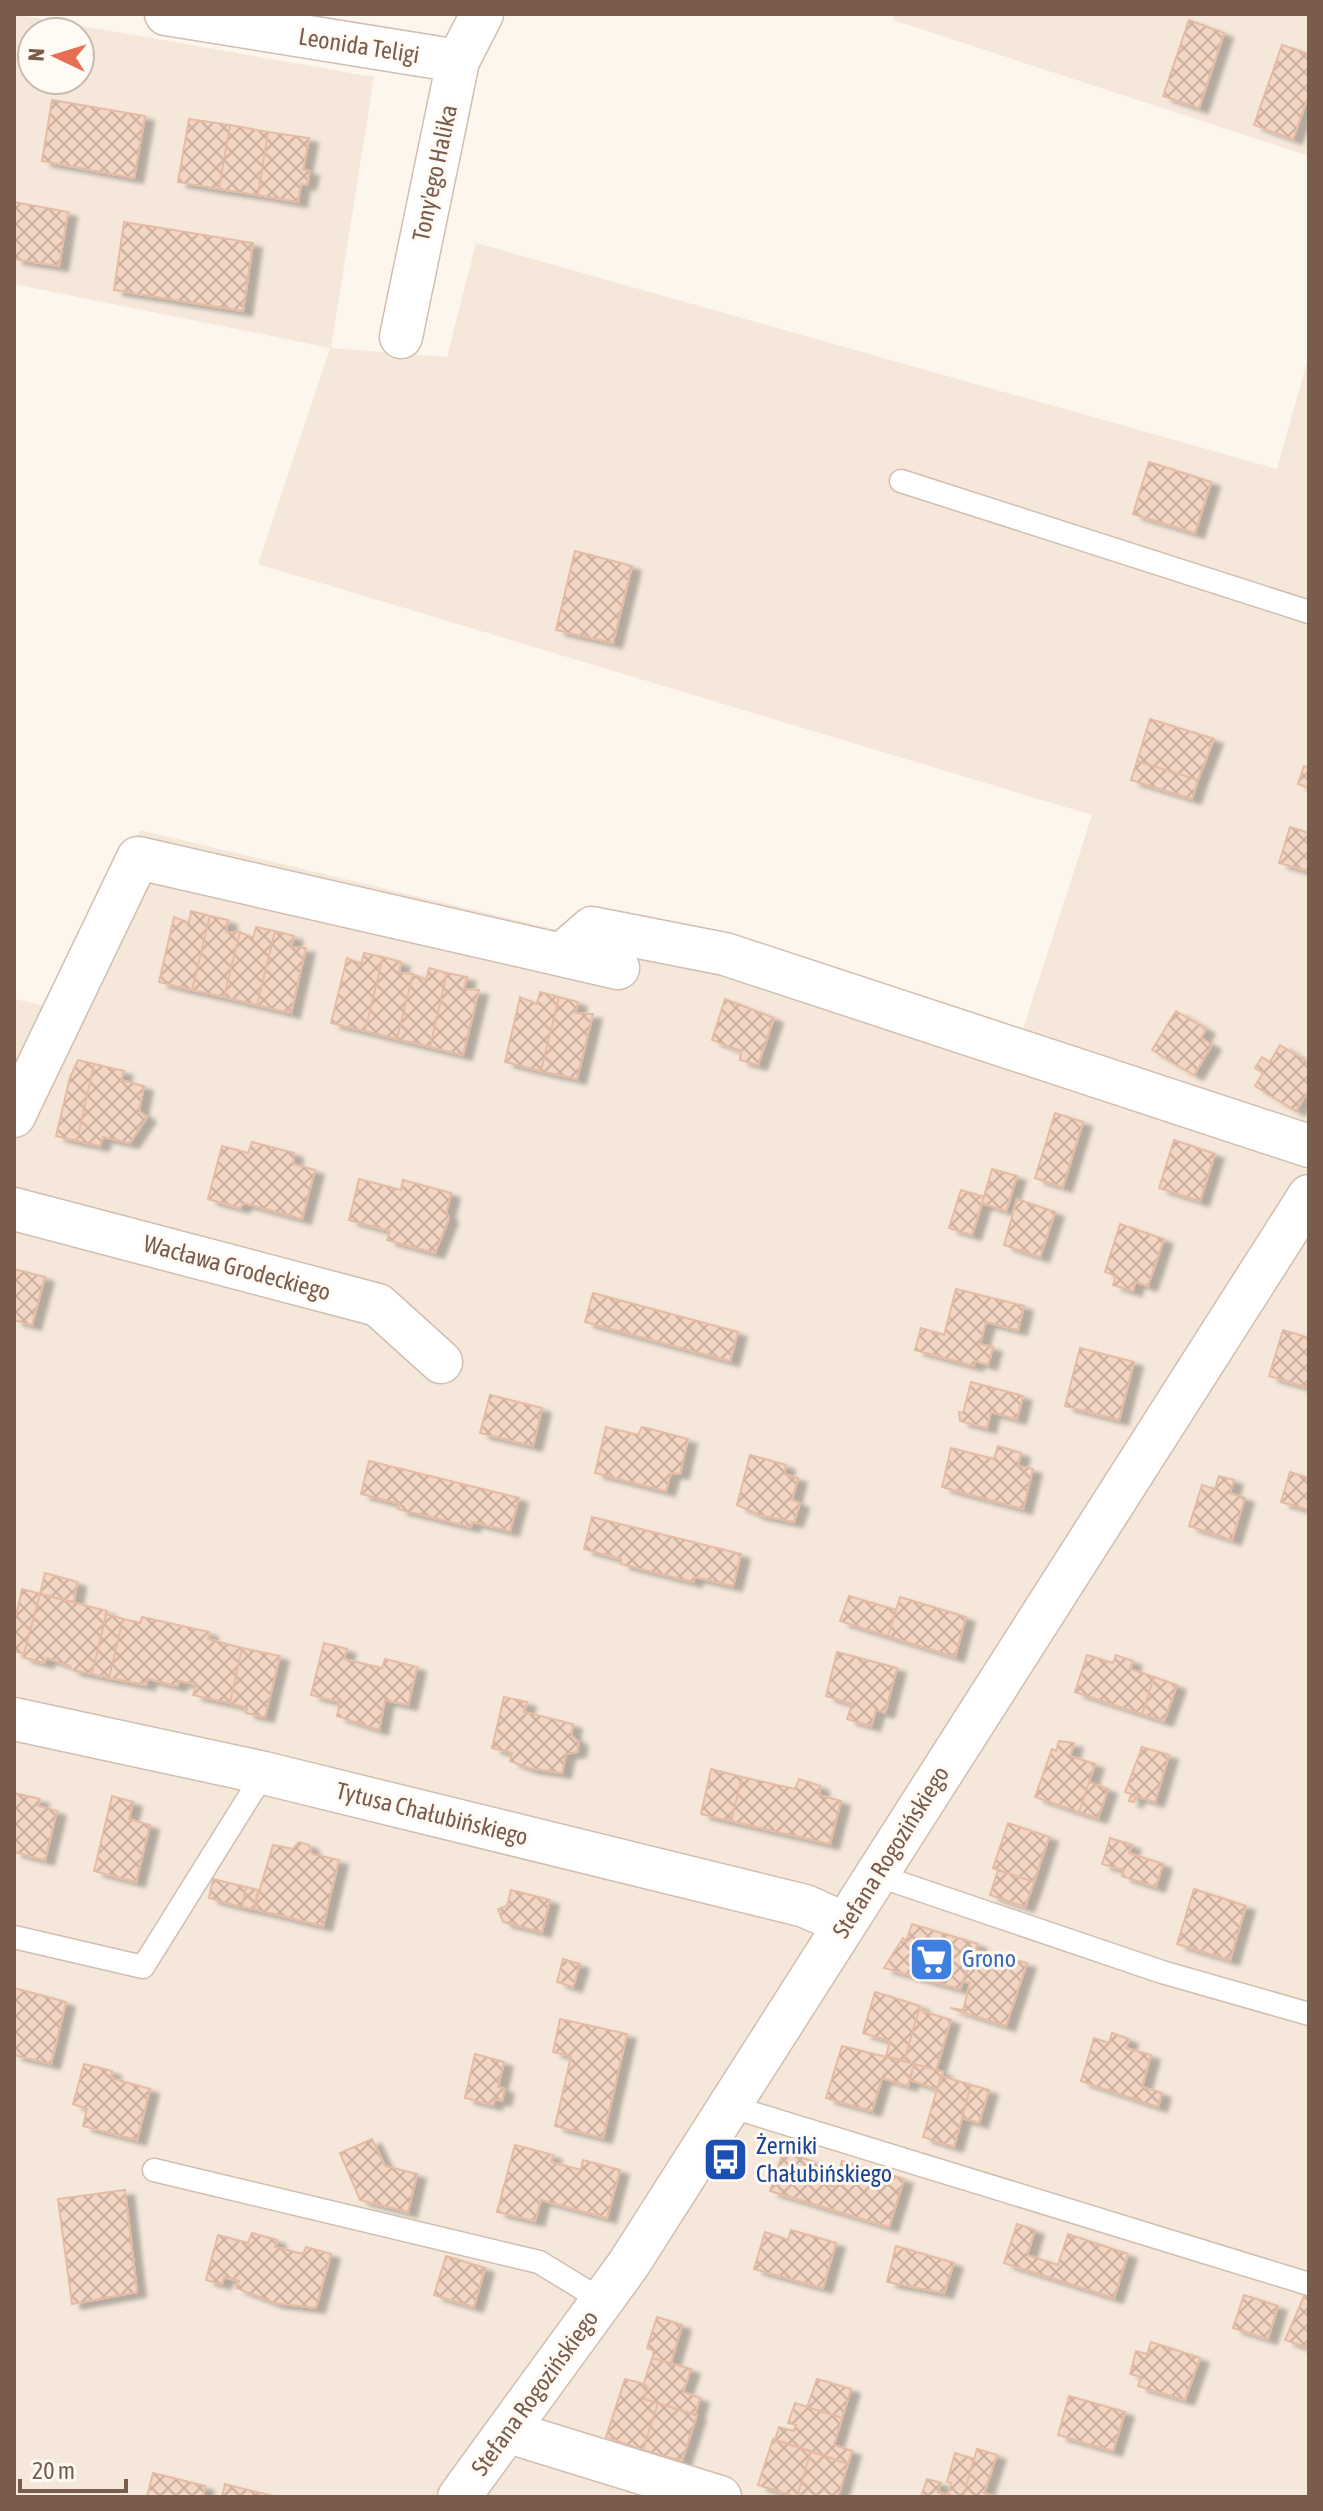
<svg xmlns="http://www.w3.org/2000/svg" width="1323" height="2511" viewBox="0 0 1323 2511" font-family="'Asap Condensed',sans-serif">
<defs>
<pattern id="building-cross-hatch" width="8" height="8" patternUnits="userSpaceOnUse" patternTransform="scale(2)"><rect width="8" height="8" fill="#f3d5c3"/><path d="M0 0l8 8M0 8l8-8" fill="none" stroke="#cab0a1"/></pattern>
<filter id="shadow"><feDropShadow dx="9" dy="5" stdDeviation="2" flood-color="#0004"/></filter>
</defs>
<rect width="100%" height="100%" fill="#fdf6ec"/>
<path fill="#f5e8da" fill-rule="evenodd" d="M14 14 374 77 331 348 447 357 476 243 1277 469 1309 355V2497H14V999L52 1007 140 830 700 964 1013 1060 1092 815 258 564 330 348 14 284ZM32 32H80V80H32Z
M894 14H1309V156L893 20Z"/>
<path fill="url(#building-cross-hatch)" stroke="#e6bba3" stroke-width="2" filter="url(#shadow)" d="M1189 20 1224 33 1199 108 1163 96Z
M1282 45 1309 54V94L1293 139 1254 125Z
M52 100 145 116 134 178 42 161Z
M189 119 230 125 219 189 178 182Z
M230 125 268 132 258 195 219 189Z
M268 132 309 138 303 170 310 171 307 185 301 184 298 202 258 195Z
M14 202 68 212 59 266 14 259Z
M124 222 253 243 243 311 114 290Z
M1149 462 1211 482 1195 533 1133 514Z
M575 551 632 566 613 643 556 630Z
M1150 719 1214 739 1198 780 1137 761Z
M1137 761 1198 780 1192 799 1131 780Z
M1304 766 1309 768V788L1298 784Z
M1290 827 1309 833V871L1279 863Z
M191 911 210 916 192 990 159 982 174 917 189 923Z
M210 916 228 920 226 932H240L224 997 192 990Z
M256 927 275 931 257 1005 224 997 240 932 253 938Z
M275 931 294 936 291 947 306 948 291 1013 257 1005Z
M364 953 383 957 365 1031 331 1023 347 958 361 964Z
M383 957 401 962 399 973 413 974 397 1039 365 1031Z
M429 968 447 973 430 1047 397 1039 413 974 426 980Z
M447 973 467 977 464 989 479 990 463 1055 430 1047Z
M540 992 559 997 541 1071 505 1062 520 997 537 1004Z
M559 997 578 1002 575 1013 593 1014 577 1079 541 1071Z
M725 999 774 1018 758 1065 740 1060 741 1051 712 1040Z
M1176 1011 1206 1029 1201 1038 1212 1045 1194 1075 1152 1050Z
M1280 1045 1309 1063V1090L1296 1111 1255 1086 1263 1073 1255 1068 1262 1057 1270 1062Z
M78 1060 94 1064 77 1141 56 1136 70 1077Z
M94 1064 124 1071 121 1080 144 1086 139 1111 147 1117 130 1143 103 1137 100 1146 77 1141Z
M1055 1113 1083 1122 1063 1187 1035 1178Z
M1174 1140 1215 1154 1200 1201 1159 1188Z
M252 1142 294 1153 293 1164 315 1170 302 1219 244 1203 240 1208 208 1199 222 1146 248 1153Z
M992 1169 1017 1176 1006 1211 982 1203Z
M359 1179 401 1190 403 1180 451 1193 446 1213 449 1218 435 1253 387 1240 390 1231 349 1220Z
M961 1190 984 1197 972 1235 949 1228Z
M1017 1199 1055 1212 1040 1257 1004 1245Z
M1120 1224 1164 1239 1148 1286 1135 1282 1133 1291 1113 1285 1116 1276 1105 1272Z
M14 1269 45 1277 32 1325 14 1320Z
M956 1289 1024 1306 1018 1330 986 1322 980 1344 993 1347 988 1365 975 1361 974 1366 915 1350 921 1328 944 1335Z
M593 1293 738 1332 730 1361 585 1322Z
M1283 1330 1309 1338V1388L1269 1376Z
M1080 1348 1134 1362 1119 1420 1065 1406Z
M971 1382 1023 1396 1017 1419 991 1412 987 1428 960 1421 959 1412 963 1413Z
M490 1395 542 1408 533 1446 480 1433Z
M606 1427 638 1435 642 1427 688 1439 680 1474 671 1473 666 1491 595 1473Z
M998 1446 1021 1453 1018 1466 1033 1469 1023 1509 942 1487 951 1448 994 1459Z
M750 1455 786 1465 784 1474 798 1478 792 1500 800 1503 794 1522 759 1515 737 1505Z
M369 1461 519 1498 510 1531 472 1522 471 1527 398 1509 400 1504 361 1494Z
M1290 1472 1309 1478V1510L1281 1502Z
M1219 1476 1234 1480 1230 1493 1245 1498 1232 1540 1189 1526 1202 1485 1215 1489Z
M592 1517 741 1554 733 1586 695 1577 693 1582 621 1564V1559L584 1549Z
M45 1573 77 1582 74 1602 40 1594Z
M22 1589 40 1594 24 1654 14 1651V1624Z
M40 1594 107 1611 92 1674 72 1670 70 1666 47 1658 44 1663 23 1657Z
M849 1596 896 1610 888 1636 840 1621Z
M900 1597 966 1617 955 1657 888 1636Z
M106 1614 123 1619 109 1678 92 1674Z
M142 1617 209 1632 208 1639 242 1648 230 1703 193 1695 196 1685 180 1681 177 1686 148 1679 146 1685 109 1678 123 1619 140 1623Z
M324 1643 347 1649 344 1659 382 1668 385 1659 417 1667 408 1705 385 1700 379 1730 337 1716 340 1702 311 1695Z
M242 1648 280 1656 265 1717 246 1713 247 1708 230 1703Z
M837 1652 897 1668 885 1713 876 1710 871 1726 847 1719 852 1704 826 1696Z
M1087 1655 1113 1663 1116 1655 1133 1661 1130 1669 1154 1677 1142 1714 1075 1692Z
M1154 1677 1177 1685 1164 1721 1142 1714Z
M504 1697 527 1702 524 1712 573 1724 571 1735 579 1742 577 1752 566 1754 562 1773 529 1768 510 1761 512 1753 492 1748Z
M1059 1741 1074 1743 1070 1756 1095 1764 1079 1812 1035 1797 1052 1749 1056 1751Z
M1142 1747 1169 1755 1155 1802 1136 1796 1134 1802 1129 1801 1131 1794 1125 1792Z
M711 1769 742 1777 731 1821 701 1814Z
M742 1777 795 1789 799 1779 820 1786 819 1795 841 1801 830 1844 731 1821Z
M1089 1782 1108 1789 1098 1818 1079 1812Z
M14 1793 40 1799 38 1806 57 1811 45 1860 14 1852Z
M112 1796 133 1802 129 1819 150 1825 136 1882 94 1871Z
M1008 1823 1049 1837 1034 1882 993 1868Z
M1110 1838 1132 1845 1129 1853 1163 1864 1156 1887 1122 1876 1124 1870 1102 1864Z
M299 1842 309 1845 312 1854 339 1860 323 1926 254 1909 273 1845 293 1849Z
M998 1870 1034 1882 1025 1907 990 1895Z
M213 1879 246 1887 242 1907 209 1898Z
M246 1887 258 1890 254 1909 242 1907Z
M1194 1889 1246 1906 1230 1960 1177 1944Z
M511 1890 550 1900 542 1932 503 1922 498 1909 507 1906Z
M912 1924 978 1944 960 1989 884 1968 903 1938 906 1941Z
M976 1950 1027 1963 1006 2026 950 2008 963 2010 970 1983 963 1981Z
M563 1959 580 1964 573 1987 557 1982Z
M14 1988 66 2002 51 2064 14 2055Z
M875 1992 920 2006 904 2061 886 2056 890 2041 863 2033Z
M919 2010 951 2020 936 2070 904 2061Z
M560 2019 627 2034 603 2138 555 2126 571 2056 553 2052Z
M1112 2033 1129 2039 1126 2048 1151 2055 1142 2087 1162 2093 1158 2107 1081 2081 1094 2038 1109 2043Z
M842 2046 914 2064 908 2086 882 2078 872 2111 826 2098Z
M475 2054 504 2062 498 2087 505 2089 502 2101 495 2099 493 2105 465 2098Z
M84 2064 112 2071 111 2078 150 2089 137 2140 83 2126 87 2109 73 2104Z
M914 2064 943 2072 937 2089 910 2080Z
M941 2076 971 2085 954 2147 923 2137Z
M971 2085 989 2090 979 2123 962 2118Z
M372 2139 385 2166 417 2174 408 2212 360 2200 340 2153Z
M515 2145 553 2155 551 2162 581 2170 583 2160 620 2170 607 2218 541 2200 535 2221 497 2212Z
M783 2152 812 2161 806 2179 834 2187 842 2161 904 2179 889 2227 770 2191Z
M125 2190 137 2292 72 2304 58 2199Z
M1017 2224 1035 2230 1027 2255 1058 2265 1068 2234 1128 2254 1114 2298 1004 2263Z
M791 2230 836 2243 823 2288 754 2269 765 2232 788 2240Z
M252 2233 277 2240 275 2247 303 2254 306 2247 331 2254 316 2308 275 2303 236 2288 239 2281 224 2277 222 2284 206 2280 218 2235 248 2243Z
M896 2246 954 2263 944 2293 887 2282Z
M446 2256 485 2268 474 2307 434 2295Z
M1305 2294 1309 2295V2348L1285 2340Z
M1244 2295 1278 2306 1268 2339 1233 2328Z
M657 2317 682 2325 671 2363 652 2358 654 2351 647 2348Z
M1151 2342 1200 2358 1185 2400 1138 2386 1141 2377 1130 2374 1136 2351 1147 2354Z
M652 2358 691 2369 683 2392 700 2398 695 2415 644 2399 648 2388 643 2386Z
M625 2379 644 2384 648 2388 644 2399 658 2403 643 2450 606 2437Z
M817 2379 851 2389 842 2418 807 2407Z
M1069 2396 1125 2412 1113 2451 1058 2435Z
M658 2403 697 2415 682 2461 643 2450Z
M795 2403 842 2418 834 2445 852 2451 848 2464 775 2440 779 2427 794 2431 796 2425 788 2423Z
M773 2439 811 2451 797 2497 758 2485Z
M977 2449 997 2455 984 2493 997 2497H963Z
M811 2451 848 2464 838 2497H797Z
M955 2453 974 2459 963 2497 948 2495 951 2483 947 2482Z
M153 2473 205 2486 203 2497H147Z
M927 2479 941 2483 938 2492 955 2497H921Z
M225 2484 244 2489 277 2497H222Z"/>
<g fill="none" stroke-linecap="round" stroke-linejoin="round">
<defs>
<path id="lane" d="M901 481 1309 612
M876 1875 1162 1972 1309 2014
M14 1937 143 1967 264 1773
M729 2106 1309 2284
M154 2170 539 2262 603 2301"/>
<path id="street" d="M166 14 458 61
M401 337 458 61 482 14
M561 955 592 928 725 954 1309 1146
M14 1116 138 858 618 968
M14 1209 378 1305 441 1362
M14 1719 264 1773 805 1906 845 1924
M510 2428 525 2437 720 2497
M459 2497 628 2265 1309 1196"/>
</defs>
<use href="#lane" stroke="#d1beb0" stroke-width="25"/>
<use href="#street" stroke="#d1beb0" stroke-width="45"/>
<use href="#lane" stroke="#fff" stroke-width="22"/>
<use href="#street" stroke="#fff" stroke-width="42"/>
</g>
<defs>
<symbol id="supermarket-square" viewBox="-11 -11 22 22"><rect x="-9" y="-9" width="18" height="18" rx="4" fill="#3f7fe0" stroke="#fffaf3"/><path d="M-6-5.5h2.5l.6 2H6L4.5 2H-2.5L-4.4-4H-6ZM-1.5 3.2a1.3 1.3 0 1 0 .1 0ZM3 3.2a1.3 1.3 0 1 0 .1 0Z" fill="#fff"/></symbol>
<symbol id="bus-square" viewBox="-11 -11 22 22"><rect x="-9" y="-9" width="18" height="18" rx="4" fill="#1a4fb4" stroke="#fffaf3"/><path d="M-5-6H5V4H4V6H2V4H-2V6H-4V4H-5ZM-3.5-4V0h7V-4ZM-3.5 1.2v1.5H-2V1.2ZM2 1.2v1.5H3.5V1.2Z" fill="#fff"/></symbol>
</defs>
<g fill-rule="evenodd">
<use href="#supermarket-square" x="906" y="1934" width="51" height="51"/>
<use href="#bus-square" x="700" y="2134" width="51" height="51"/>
</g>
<g text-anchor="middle" stroke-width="6" stroke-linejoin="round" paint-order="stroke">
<g font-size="24" fill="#7a5c4d" stroke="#fffaf3">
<text transform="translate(359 46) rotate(9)" y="8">Leonida Teligi</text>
<text transform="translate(435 173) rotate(-78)" y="8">Tony'ego Halika</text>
<text transform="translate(237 1268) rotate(15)" y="8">Wacława Grodeckiego</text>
<text transform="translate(432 1814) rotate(14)" y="8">Tytusa Chałubińskiego</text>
<text transform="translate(891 1852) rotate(-58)" y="8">Stefana Rogozińskiego</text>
<text transform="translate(535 2393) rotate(-54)" y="8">Stefana Rogozińskiego</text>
</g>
<g font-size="24" fill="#366cbe" stroke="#fffaf3" text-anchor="start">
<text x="962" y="1967">Grono</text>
</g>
<g font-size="24" fill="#164399" stroke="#fffaf3" text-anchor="start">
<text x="756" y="2154">Żerniki<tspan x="756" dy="28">Chałubińskiego</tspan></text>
</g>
</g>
<rect width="1323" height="2511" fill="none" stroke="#7a5c4d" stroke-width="32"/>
<g transform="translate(56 56) rotate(274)"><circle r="38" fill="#fffaf3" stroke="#cabbb1" stroke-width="2"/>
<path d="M0-6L14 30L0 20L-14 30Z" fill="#e76f51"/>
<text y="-12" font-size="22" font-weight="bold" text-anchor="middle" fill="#7a5c4d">N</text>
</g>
<path d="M20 2479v12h106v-12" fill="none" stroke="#7a5c4d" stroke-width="4"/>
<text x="32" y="2479" font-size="24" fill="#7a5c4d" stroke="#fffaf3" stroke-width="6" paint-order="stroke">20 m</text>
</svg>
